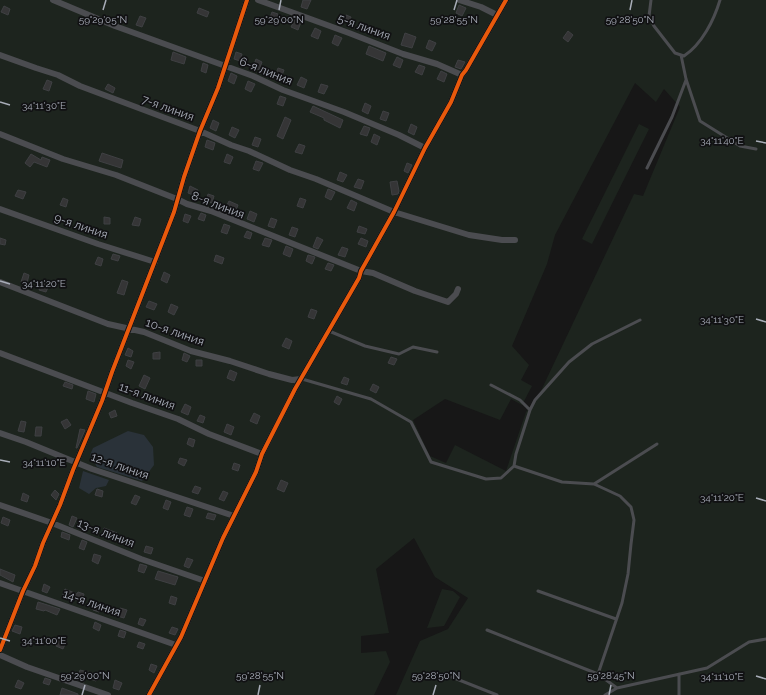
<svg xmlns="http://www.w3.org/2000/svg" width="766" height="695" viewBox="0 0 766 695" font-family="Raleway,sans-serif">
<rect width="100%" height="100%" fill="#171717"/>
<path fill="#1d241e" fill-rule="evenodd" d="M0 0H766V695H396L420 641 448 629 468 598 435 577 414 538 376 569 389 633 361 636V653L386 651 390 662 374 695H0ZM635 83 656 102 664 89 680 107 643 196 634 194 539 395 526 412 506 471 455 445 446 463 430 456 413 420 445 399 500 420 511 399 522 405 532 386 521 380 529 365 512 346 547 264 555 235Z
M639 124 649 129 592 244 582 239Z
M442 589 453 591 460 597 444 626 427 628Z"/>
<path fill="#2a3239" d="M128 431 144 435 153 447 154 465 142 481 97 467 90 455 93 448Z
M83 471 109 480 106 486 96 488 89 494 79 488Z"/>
<path fill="#353536" stroke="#3f4043" d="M303 0H311L307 9 301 7Z
M459 5 466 8 462 16 456 13Z
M4 6 10 9 8 15 1 12Z
M199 8 209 12 207 17 197 13Z
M272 12 278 14 275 22 269 20Z
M346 15 351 17 349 23 343 21Z
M140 16 146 18 142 27 136 25Z
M295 19 301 22 298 30 291 27Z
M315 28 321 31 318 39 311 36Z
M568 31 573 35 568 42 563 38Z
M405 33 416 37 412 48 401 45Z
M335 35 342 38 338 46 332 43Z
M429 40 436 43 432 51 426 48Z
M369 46 386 53 383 61 366 54Z
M173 52 186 57 184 64 171 60Z
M236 52 242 54 240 61 234 59Z
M397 57 403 60 400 68 393 65Z
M256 59 262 62 259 70 253 67Z
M458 60 465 62 461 69 455 67Z
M203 63 208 65 206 73 201 71Z
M419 65 425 67 422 75 415 72Z
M278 68 284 70 281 78 275 76Z
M441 71 447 74 444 82 437 79Z
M231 73 237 76 234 84 228 81Z
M301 77 307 80 304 88 297 85Z
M47 80 52 82 49 91 43 89Z
M248 81 255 84 251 92 245 89Z
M108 84 115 88 113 93 105 89Z
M321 84 328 86 324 94 318 92Z
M280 96 286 98 283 106 277 104Z
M365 103 371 106 368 114 362 111Z
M313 106 343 120 340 128 324 120V118L310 112Z
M383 111 389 113 386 121 380 119Z
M285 117 291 120 283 139 277 136Z
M213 120 219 123 216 131 210 128Z
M411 124 417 127 414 135 408 132Z
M364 126 370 128 367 136 360 134Z
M232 127 239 130 235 138 229 135Z
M374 134 380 137 377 145 371 142Z
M255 137 261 139 258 147 252 145Z
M207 140 215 143 213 150 205 147Z
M299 144 305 146 302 154 295 152Z
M102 153 123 160 121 168 99 161Z
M31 154 41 160 42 157 50 160 47 167 34 162 30 167 25 163Z
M227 154 233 157 230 164 224 162Z
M256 161 263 163 259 171 253 169Z
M407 163 412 165 408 173 404 171Z
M340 172 347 175 343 182 337 180Z
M358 179 364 181 361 189 354 187Z
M397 181 399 191 398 194 392 195 390 182Z
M190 186 198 190 196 196 188 193Z
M328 189 335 192 331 200 325 197Z
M18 190 26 192 23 199 15 196Z
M208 194 214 196 212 203 206 201Z
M63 198 68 200 66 207 60 205Z
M300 198 306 200 303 208 297 206Z
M351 200 357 203 354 211 347 208Z
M229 201 238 205 235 213 225 209Z
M250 211 257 214 254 222 247 219Z
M201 213 206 215 204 221 198 219Z
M185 214 191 216 188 223 183 221Z
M104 217 110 218V224H104Z
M135 217 141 219 139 226 132 225Z
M271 218 277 220 274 228 268 226Z
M224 224 230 226 227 234 221 232Z
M359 226 367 229 365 234 357 232Z
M292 227 298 229 295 237 289 235Z
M247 231 252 233 250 239 244 237Z
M317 237 323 240 318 249 313 247Z
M0 238 6 240 5 245 0 244Z
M265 238 272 240 269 247 262 245Z
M361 238 368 241 366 247 358 244Z
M286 246 293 249 290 257 283 254Z
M342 247 348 249 345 257 338 255Z
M113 254 120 256 118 261 111 259Z
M216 255 224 258 222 264 214 261Z
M308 255 315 257 312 264 306 261Z
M98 257 103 259 101 266 95 264Z
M328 263 334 265 331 271 325 269Z
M164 272 170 275 167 283 161 280Z
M24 273 29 275 27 283 21 282Z
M122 280 128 282 124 295 117 293Z
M42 282 49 285 46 292 39 290Z
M149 301 157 304 154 310 146 307Z
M171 304 178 307 174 315 168 312Z
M311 309 317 311 314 319 308 317Z
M286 338 292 341 289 349 282 346Z
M128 348 133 351 131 357 125 355Z
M160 352V359H153V353Z
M184 353 190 356 187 362 182 360Z
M391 357 397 359 394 365 388 363Z
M128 360 134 362 131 369 126 366Z
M196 360H202V366H196Z
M230 370 237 373 234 381 227 378Z
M144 375 150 378 145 389 139 386Z
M344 377 349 379 347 385 341 383Z
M65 382 73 385 72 389 63 386Z
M373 384 379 387 376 393 370 390Z
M88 391 96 394 94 402 86 399Z
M337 396 342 399 339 405 334 402Z
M185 404 191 407 188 415 181 412Z
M115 410 117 416 111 418 109 413Z
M254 413 260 416 257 424 250 421Z
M200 415 205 417 203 423 197 421Z
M67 419 71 425 65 429 61 422Z
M21 421 26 422 24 432 18 431Z
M227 424 234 427 231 435 224 432Z
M36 427H42L41 436H35Z
M80 429 85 430 77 448H76Z
M189 438 195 440 193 447 187 444Z
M180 458 187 460 184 466 178 463Z
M234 463 240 465 238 471 232 469Z
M281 480 288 483 284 492 277 489Z
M195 486 201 488 198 494 192 492Z
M97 489 103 491 102 497 95 495Z
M55 490 59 494 56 500 51 495Z
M223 491 228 493 224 501 219 499Z
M23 493 29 496 27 502 21 500Z
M135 495 140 497 136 505 131 503Z
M166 500 171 502 168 510 163 508Z
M187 507 193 509 190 517 184 515Z
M208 513 216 515 214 520 206 518Z
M72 516 77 518 73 527 69 525Z
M3 517 10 520 8 526 1 523Z
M104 528 117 533 114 539 102 534Z
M62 532 70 535 69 540 61 537Z
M82 540 87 542 84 550 79 548Z
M146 546 153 548 151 554 144 552Z
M94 554 101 556 98 564 92 561Z
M187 558 193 560 189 568 184 566Z
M140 564 147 566 144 573 138 571Z
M0 569 15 575 13 582 0 575Z
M158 571 178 577 175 585 155 579Z
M44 584 50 587 47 593 42 591Z
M65 589 77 594 78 592 84 594 82 602 67 597V599L62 597Z
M171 596 177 598 175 605 169 603Z
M38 602 60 609 57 615 45 610 44 611 36 609Z
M95 604 101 607 99 612 93 610Z
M120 608 127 610 124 618 117 616Z
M140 618 146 620 143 626 138 624Z
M95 622 101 625 99 631 93 628Z
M15 625 22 627 20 634 12 631Z
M172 627 178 629 175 635 169 633Z
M120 630 126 632 124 638 118 636Z
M58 639 66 642 63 649 56 646Z
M139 642 145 644 143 649 137 647Z
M151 664 157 666 154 673 149 670Z
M80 670 99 675 96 681 85 677 84 682 77 680Z
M45 678 51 680 49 685 43 683Z
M18 680 24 683 21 689 15 687Z
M115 680 122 683 119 690 113 688Z
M62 688 78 694V695H60Z"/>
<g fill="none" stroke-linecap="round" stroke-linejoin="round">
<path stroke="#4b4c50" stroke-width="3" d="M651 0 649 16 654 26 675 53 684 56C702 44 714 20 720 0
M681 55 686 79 700 121 740 146 756 149
M647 168 672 117 686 80
M329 331 365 346 399 354 413 347 437 352
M302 379 371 399 411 422 431 462 486 479 501 478 514 466 562 482 594 484 620 496 631 507 634 520 631 544 628 574 622 603 598 674 617 688
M491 385 520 400 530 410
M514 466 516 454 530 410 535 400 569 362 592 344 640 320
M594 484 657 444
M538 591 616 619
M487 630 598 674
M444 674 497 695
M605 695 617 688 707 668 749 642 766 639
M679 695V674"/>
<path stroke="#4b4c50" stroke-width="6" d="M53 0 115 26 253 76 283 90 344 112 399 135 425 148
M258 0 349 33 403 54 437 64 462 75
M459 0 481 7 497 15
M0 55 36 68 58 75 80 86 200 131 231 145 249 151 290 170 316 179 394 212 469 235 502 240H515
M0 134 63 159 116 175 177 199 187 204 211 211 361 271 373 273 415 291 448 302 456 294 458 289
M0 209 98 244 155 262
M0 282 108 324 144 332 191 351 230 361 269 374 292 380 301 379
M0 353 132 403 178 419 209 434 262 454
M0 433 26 442 92 469 234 516
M0 505 52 523 141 559 205 581
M0 583 176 645
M0 650 23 591 35 566 43 543 60 505 73 470 102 401 112 372 174 212 184 177 200 131 218 88 247 0
M0 655 27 667 108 695
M149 695 181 637 223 538 256 472 262 454 295 389 359 278 361 271 394 212 425 148 451 102 462 75 466 70 506 0"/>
<defs>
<path id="cycleway" d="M0 650 23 591 35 566 43 543 60 505 73 470 102 401 112 372 174 212 184 177 200 131 218 88 247 0
M149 695 181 637 223 538 256 472 262 454 295 389 359 278 361 271 394 212 425 148 451 102 462 75 466 70 506 0"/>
</defs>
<use href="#cycleway" stroke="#111113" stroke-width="6"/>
<use href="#cycleway" stroke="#e8590c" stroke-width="4"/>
</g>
<path fill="none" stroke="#a8adb8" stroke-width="1.5" d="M103 10 106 0M279 10 281 0M454 10 457 0M630 10 632 0M0 102 10 105M756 141 766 143M0 281 10 284M756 319 766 322M0 460 10 462M756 498 766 501M0 638 10 641M756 676 766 679M82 695 85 685M258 695 260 685M433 695 436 685M609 695 611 685"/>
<g text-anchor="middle" stroke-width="3.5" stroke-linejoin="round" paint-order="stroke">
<g font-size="12" fill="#a8adb8" stroke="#111113">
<text transform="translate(364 27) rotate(20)" y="4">5-я линия</text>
<text transform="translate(266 71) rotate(22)" y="4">6-я линия</text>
<text transform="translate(168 108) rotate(20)" y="4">7-я линия</text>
<text transform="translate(218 205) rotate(21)" y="4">8-я линия</text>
<text transform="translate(81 226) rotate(19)" y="4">9-я линия</text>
<text transform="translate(175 332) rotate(19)" y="4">10-я линия</text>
<text transform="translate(147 396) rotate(20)" y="4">11-я линия</text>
<text transform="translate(120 466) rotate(19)" y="4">12-я линия</text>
<text transform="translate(106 533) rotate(21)" y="4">13-я линия</text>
<text transform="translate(92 603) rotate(19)" y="4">14-я линия</text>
</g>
</g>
<g font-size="10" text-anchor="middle" fill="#a8adb8" stroke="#111113" stroke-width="3.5" stroke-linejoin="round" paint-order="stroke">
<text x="103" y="23">59°29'05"N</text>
<text x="279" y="23">59°29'00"N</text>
<text x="454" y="23">59°28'55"N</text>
<text x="630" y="23">59°28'50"N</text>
<text x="44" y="109">34°11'30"E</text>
<text x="722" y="144">34°11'40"E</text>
<text x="44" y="287">34°11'20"E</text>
<text x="722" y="323">34°11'30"E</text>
<text x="44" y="466">34°11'10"E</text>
<text x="722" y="501">34°11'20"E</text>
<text x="44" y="644">34°11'00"E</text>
<text x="85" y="679">59°29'00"N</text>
<text x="260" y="679">59°28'55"N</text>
<text x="436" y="679">59°28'50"N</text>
<text x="611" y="679">59°28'45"N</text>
<text x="722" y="680">34°11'10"E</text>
</g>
</svg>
